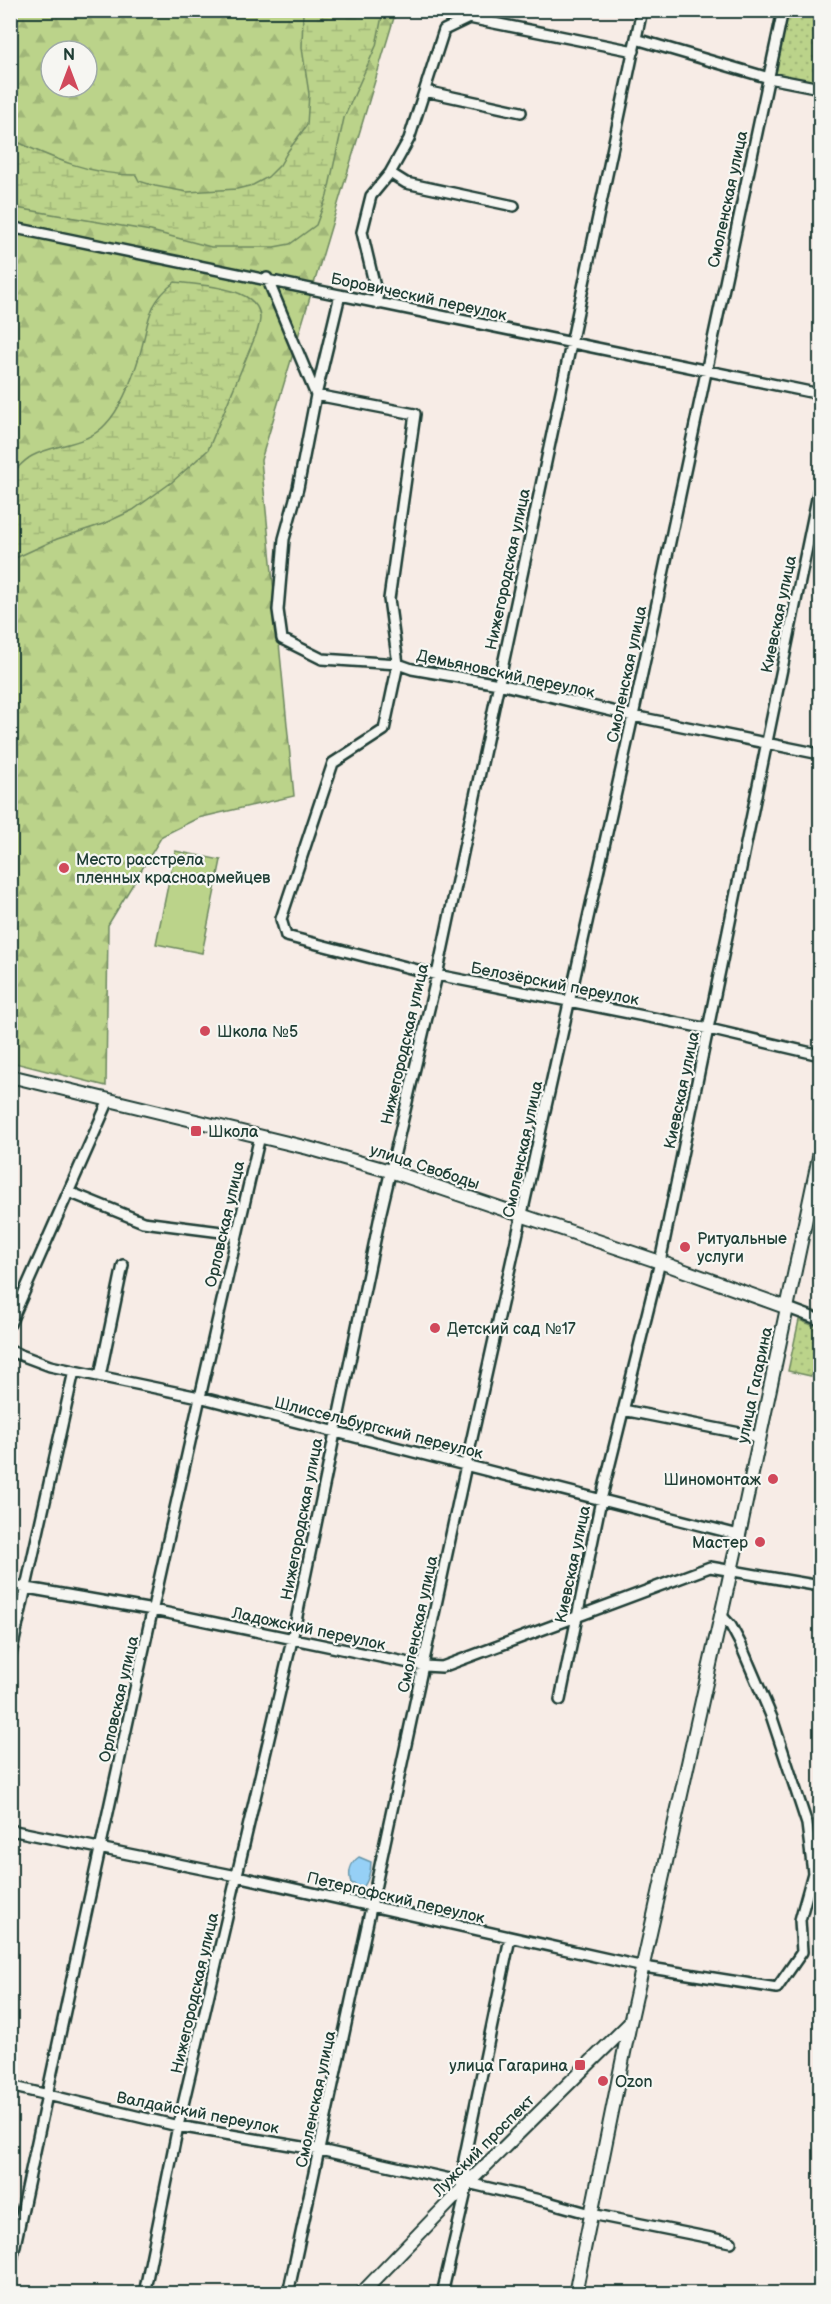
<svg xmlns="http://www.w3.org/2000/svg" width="831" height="2304" viewBox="0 0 831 2304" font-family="'Balsamiq Sans',sans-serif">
<defs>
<pattern id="forest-firs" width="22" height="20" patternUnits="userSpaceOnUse" patternTransform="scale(1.5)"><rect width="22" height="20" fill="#bbd38a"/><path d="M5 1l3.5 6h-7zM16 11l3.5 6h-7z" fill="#a0b678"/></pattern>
<pattern id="wetland-marsh" width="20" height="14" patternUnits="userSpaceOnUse" patternTransform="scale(1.5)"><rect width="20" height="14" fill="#bbd38a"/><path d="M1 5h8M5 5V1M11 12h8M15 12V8" fill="none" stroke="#a0b678"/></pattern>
<pattern id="park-dots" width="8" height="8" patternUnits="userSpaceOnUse" patternTransform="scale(1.5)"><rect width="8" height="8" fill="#bbd38a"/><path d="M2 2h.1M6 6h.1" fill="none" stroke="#a0b678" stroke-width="1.8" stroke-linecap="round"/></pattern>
</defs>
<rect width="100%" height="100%" fill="#f7ece6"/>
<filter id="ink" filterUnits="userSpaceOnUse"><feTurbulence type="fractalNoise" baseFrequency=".0167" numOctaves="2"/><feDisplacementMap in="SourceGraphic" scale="12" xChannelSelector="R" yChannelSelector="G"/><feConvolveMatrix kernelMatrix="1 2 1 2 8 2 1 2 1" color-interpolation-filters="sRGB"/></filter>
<g filter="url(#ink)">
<path fill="#bbd38a" stroke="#6d885f" stroke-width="1.5" d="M175 851 221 860 202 953 156 944Z"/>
<path fill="url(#forest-firs)" stroke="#6d885f" stroke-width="1.5" fill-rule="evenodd" d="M10 11H396L261 460 294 796 198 818 162 836 108 925 106 1086 11 1062ZM51 51H87V87H51Z"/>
<path fill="url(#wetland-marsh)" stroke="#6d885f" stroke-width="1.5" d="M303 11H383L376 46 344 118 327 196 316 225 290 244 274 247H211L151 231 11 207V139C51 158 91 175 136 175L139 181 155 186 187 192 237 189 253 185 268 177 280 165 288 151 307 125 309 94 302 48Z
M175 282C197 285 260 286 260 318 260 323 258 328 257 332L208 450 172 482 133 510 103 524 57 539 11 560V474C17 469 24 460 32 456 57 443 86 446 106 424 123 406 133 377 140 354 149 323 146 304 175 282Z"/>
<path fill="url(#park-dots)" stroke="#6d885f" stroke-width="1.5" d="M788 11H820V83L774 74Z
M799 1320 820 1328V1346L811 1376 788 1371Z"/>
<path fill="#96d0f6" stroke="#6695a8" stroke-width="1.5" d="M359 1857 371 1862C371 1870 368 1883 362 1888L351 1883C348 1873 350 1863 359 1857Z"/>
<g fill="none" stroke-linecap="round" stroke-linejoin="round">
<defs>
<path id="street" d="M636 39 769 78 820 88
M425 91 521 112
M390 173 406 183 514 206
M10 227C281 281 550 340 820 394
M267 278 316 395 298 488 284 539 278 610 282 639 322 659 398 664 412 669 499 684 633 716 820 754
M340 295 316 395 415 414 389 599 398 664 384 730 333 763 281 919 286 936 437 975 709 1029 820 1055
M379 304 362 232 371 196 390 173 409 139 444 30 469 18 634 51
M69 1192 143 1222 237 1234
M788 1308 820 1320
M10 1324 109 1100
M10 1351 50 1366 199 1397 739 1535
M100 1376 123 1265
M623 1410 760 1437
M10 1585 153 1610 424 1666 442 1667 710 1567 820 1586
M10 1659 74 1371
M560 1700 601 1500 660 1262 820 484
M10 1830 237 1876 644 1967 777 1988 802 1952 800 1920 813 1873 807 1824 772 1718 740 1643 731 1626 721 1615
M10 2086 178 2126 320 2150 468 2183 548 2202 591 2214 731 2242
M10 2269C90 1891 172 1513 260 1136
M144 2294 178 2126 292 1640 380 1216 437 975 642 10
M288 2294 466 1465 633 716 783 10
M442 2294 468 2183 464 2160 510 1938"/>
<path id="secondary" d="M10 1076 308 1148 390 1171 660 1262 788 1308
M361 2294 468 2183 630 2023
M575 2294 630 2023 739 1535 820 1152"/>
</defs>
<use href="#street" stroke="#1f3d34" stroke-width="14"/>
<use href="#secondary" stroke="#1f3d34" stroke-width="16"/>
<use href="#street" stroke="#f6f6f2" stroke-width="9"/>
<use href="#secondary" stroke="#f6f6f2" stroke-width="12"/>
</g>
</g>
<g fill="#d1495b" stroke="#f6f6f2" stroke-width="2">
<circle cx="64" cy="868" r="6"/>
<circle cx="205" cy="1031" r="6"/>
<rect x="190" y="1125" width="12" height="12" rx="3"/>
<circle cx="685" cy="1247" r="6"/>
<circle cx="435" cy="1328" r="6"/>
<circle cx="773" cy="1479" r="6"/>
<circle cx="760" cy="1542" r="6"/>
<rect x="574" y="2059" width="12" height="12" rx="3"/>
<circle cx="603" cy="2081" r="6"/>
</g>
<g text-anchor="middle" stroke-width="4.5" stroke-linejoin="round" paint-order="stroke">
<g font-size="16" fill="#1f3d34" stroke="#f6f6f2">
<text transform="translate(727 199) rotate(-78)" y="6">Смоленская улица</text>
<text transform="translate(419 296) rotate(12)" y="6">Боровический переулок</text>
<text transform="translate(507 569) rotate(-78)" y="6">Нижегородская улица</text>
<text transform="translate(778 614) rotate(-78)" y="6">Киевская улица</text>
<text transform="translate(506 673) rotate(12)" y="6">Демьяновский переулок</text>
<text transform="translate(626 674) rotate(-78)" y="6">Смоленская улица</text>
<text transform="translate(555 983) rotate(11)" y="6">Белозёрский переулок</text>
<text transform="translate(404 1044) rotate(-77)" y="6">Нижегородская улица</text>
<text transform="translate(681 1090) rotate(-78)" y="6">Киевская улица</text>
<text transform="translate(522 1149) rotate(-78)" y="6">Смоленская улица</text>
<text transform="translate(425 1166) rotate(18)" y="6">улица Свободы</text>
<text transform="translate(224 1224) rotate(-77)" y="6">Орловская улица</text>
<text transform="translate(754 1385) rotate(-78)" y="6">улица Гагарина</text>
<text transform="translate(379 1427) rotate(14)" y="6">Шлиссельбургский переулок</text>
<text transform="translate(301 1519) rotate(-79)" y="6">Нижегородская улица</text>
<text transform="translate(572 1564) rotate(-78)" y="6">Киевская улица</text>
<text transform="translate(417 1624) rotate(-78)" y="6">Смоленская улица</text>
<text transform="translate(309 1628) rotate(12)" y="6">Ладожский переулок</text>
<text transform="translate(118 1699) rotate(-77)" y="6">Орловская улица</text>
<text transform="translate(396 1897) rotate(13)" y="6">Петергофский переулок</text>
<text transform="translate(194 1993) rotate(-77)" y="6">Нижегородская улица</text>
<text transform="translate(315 2099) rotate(-78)" y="6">Смоленская улица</text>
<text transform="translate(198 2112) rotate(11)" y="6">Валдайский переулок</text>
<text transform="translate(483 2145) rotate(-45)" y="6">Лужский проспект</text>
</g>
<g font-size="16" fill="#1f3d34" stroke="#f6f6f2" text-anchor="start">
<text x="76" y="865">Место расстрела<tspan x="76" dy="18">пленных красноармейцев</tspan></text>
<text x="217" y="1037">Школа №5</text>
<text x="208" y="1137">Школа</text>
<text x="697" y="1244">Ритуальные<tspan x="697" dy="18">услуги</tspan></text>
<text x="447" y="1334">Детский сад №17</text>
<text x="761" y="1485" text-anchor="end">Шиномонтаж</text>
<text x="748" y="1548" text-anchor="end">Мастер</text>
<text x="568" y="2071" text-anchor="end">улица Гагарина</text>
<text x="615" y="2087">Ozon</text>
</g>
</g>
<rect width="831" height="2304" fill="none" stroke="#f6f6f2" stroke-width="36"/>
<rect x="18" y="18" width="795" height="2268" fill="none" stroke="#1f3d34" stroke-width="2" filter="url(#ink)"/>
<g transform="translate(69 69)"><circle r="28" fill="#f6f6f2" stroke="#a0aca6" stroke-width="1.5"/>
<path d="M0-4.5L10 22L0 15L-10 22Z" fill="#d1495b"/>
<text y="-9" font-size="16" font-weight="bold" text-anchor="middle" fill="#1f3d34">N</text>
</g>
</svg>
